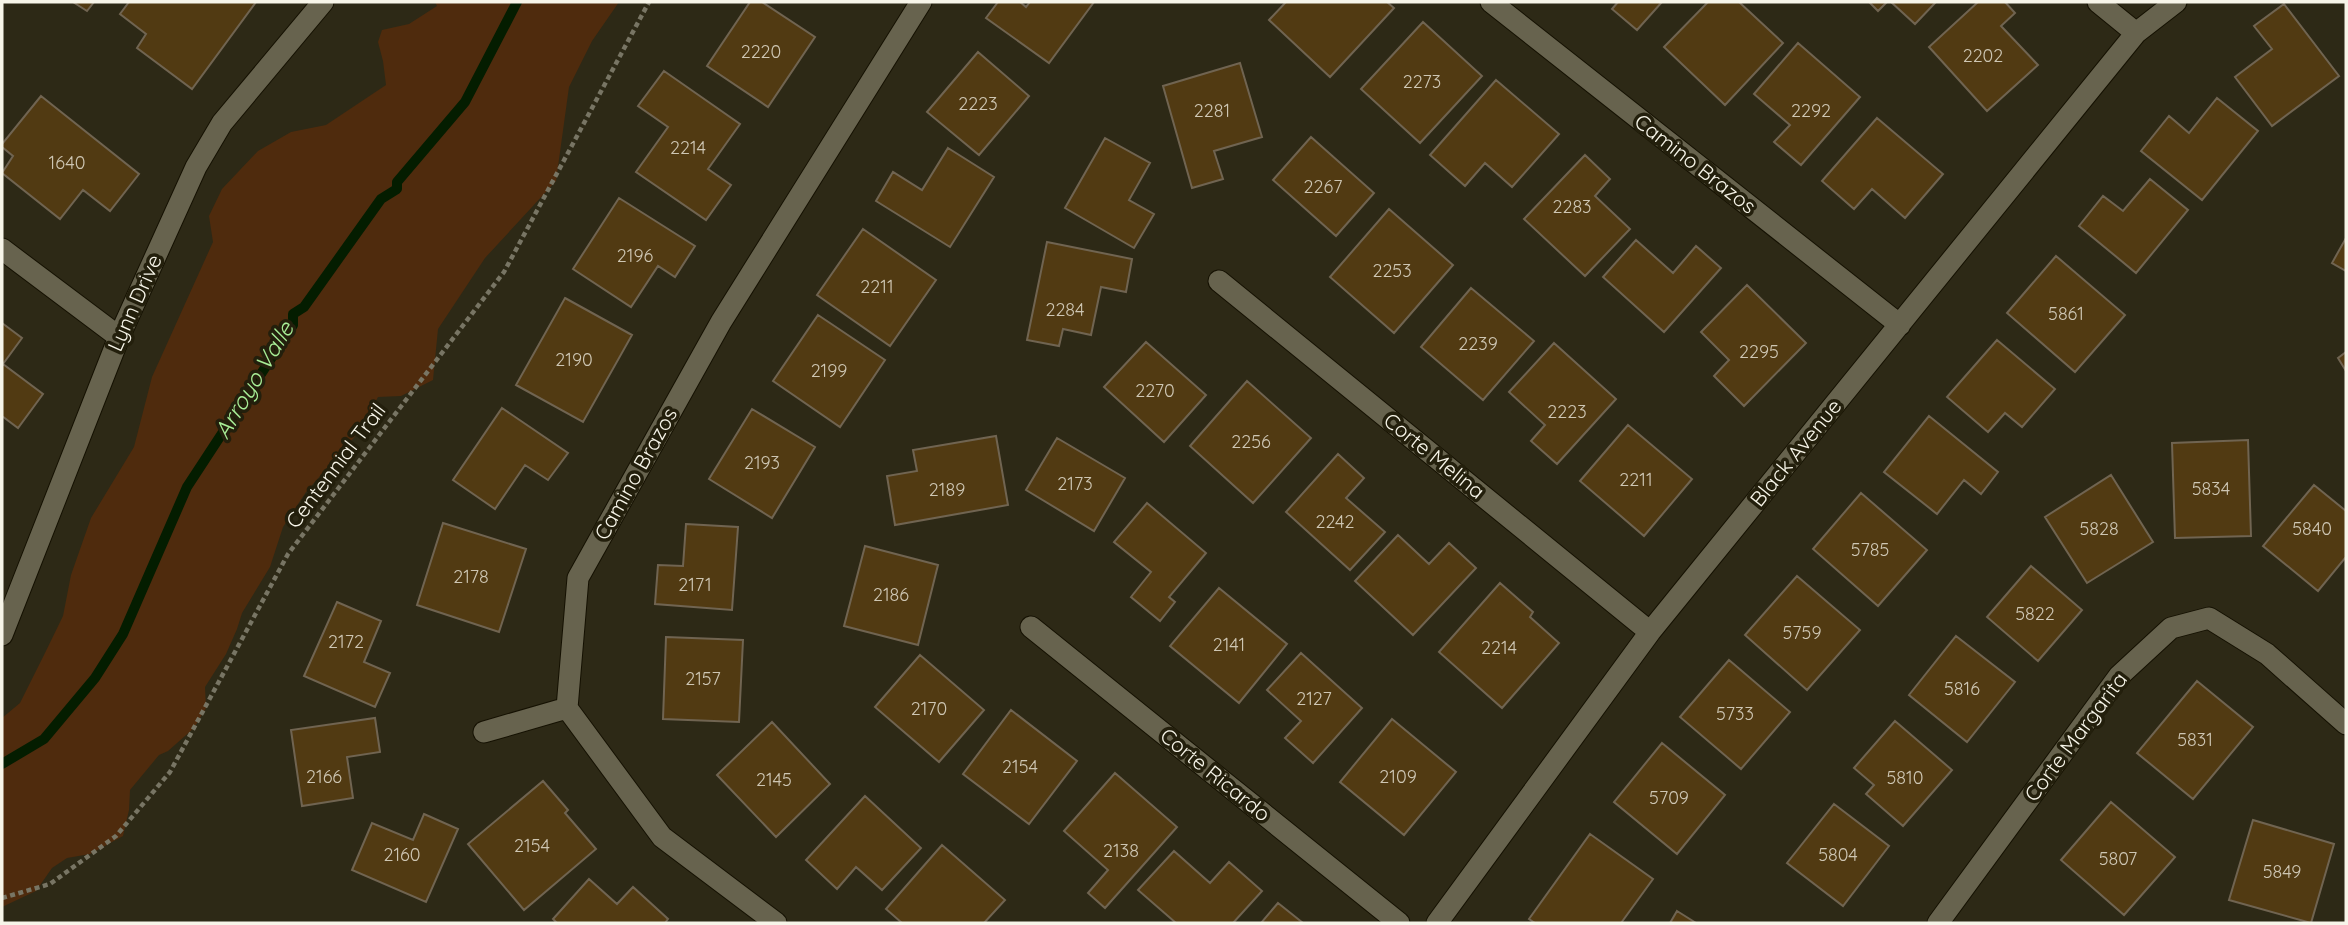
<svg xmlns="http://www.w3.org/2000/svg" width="2348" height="925" viewBox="0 0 2348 925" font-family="Quicksand,sans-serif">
<rect width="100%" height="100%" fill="#2d2916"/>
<path fill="#4f2b0d" d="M435 2H619L592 41 569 87 556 181 485 258 438 329 433 380 401 396 378 397 359 432 306 492 283 527 270 567 242 613 237 629 226 654 205 687 206 708 194 728 168 751 159 755 130 790 129 810 123 836 90 854 67 858 52 868 36 891 2 907V718L20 703 44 655 63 616 71 575 91 518 134 447 152 377 213 242 209 216 222 189 258 151 291 132 326 125 386 85 383 61 378 42 382 30 409 24 437 6Z"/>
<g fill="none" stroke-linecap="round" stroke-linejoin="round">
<path stroke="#041d00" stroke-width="10" d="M2 764 44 739 95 678 123 634 187 487 293 325V314L304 307 381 199 397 189V182L465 102 517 2"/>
</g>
<path fill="#513a12" stroke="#706451" stroke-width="2" d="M73 2H94L87 11Z
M129 2H256L192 89 137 48 146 34 120 14Z
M750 2H762L815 37 768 107 707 66Z
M998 2H1020L1026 7 1030 2H1094L1049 63 986 18Z
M1286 2H1387L1394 8 1330 77 1269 20Z
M1618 2H1662L1637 30 1612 9Z
M1708 2H1739L1783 43 1725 105 1664 47Z
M1869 2H1887L1878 11Z
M1891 2H1936L1915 24Z
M1978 2H2005L2015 13 2001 26 2038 65 1987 111 1929 47Z
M2284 4 2339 76 2272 126 2235 77 2272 49 2254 26Z
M1423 22 1482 76 1420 143 1361 89Z
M1798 43 1860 97 1801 165 1774 142 1790 125 1754 94Z
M978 52 1029 96 979 155 927 112Z
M1240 63 1262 137 1214 151 1223 179 1192 188 1163 86Z
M664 71 740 124 708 169 731 185 706 220 636 172 668 127 638 106Z
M1496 80 1559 134 1512 187 1485 163 1465 186 1430 155Z
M41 96 139 174 110 211 83 190 60 219 2 173 13 156 2 147V144Z
M2217 98 2258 131 2202 200 2141 151 2169 116 2189 133Z
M1877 118 1943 174 1905 218 1872 189 1854 209 1822 181Z
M1311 137 1374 193 1336 236 1273 180Z
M1105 138 1150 163 1129 200 1154 214 1134 248 1065 208Z
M948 148 994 177 950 247 876 201 893 172 922 190Z
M1585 155 1610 179 1595 196 1630 229 1585 276 1524 219Z
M2150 179 2188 210 2136 273 2079 226 2103 196 2123 211Z
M619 198 695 246 675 277 658 266 631 307 573 269Z
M1389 209 1453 265 1394 333 1330 277Z
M863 229 936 280 890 346 817 295Z
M2346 238V271L2332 263Z
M1636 240 1673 273 1696 246 1721 268 1664 332 1603 277Z
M1047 242 1132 259 1126 292 1101 287 1091 335 1063 329 1059 346 1027 340Z
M2056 256 2125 315 2075 372 2007 313Z
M1747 285 1806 343 1744 406 1714 376 1729 360 1701 332Z
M1471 288 1534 341 1483 400 1421 347Z
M565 298 632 335 583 422 516 385Z
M818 315 885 360 840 427 773 381Z
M2 323 22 338 3 364 43 394 18 428 2 416Z
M1997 340 2055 389 2022 427 2005 413 1988 432 1947 397Z
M1146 342 1206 395 1164 442 1104 387Z
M1554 343 1616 399 1557 464 1531 441 1545 425 1509 392Z
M2346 352V371L2338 358Z
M1247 381 1311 438 1253 503 1190 446Z
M502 408 568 453 548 480 525 465 495 509 453 480Z
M752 409 815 447 772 518 709 479Z
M1929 416 1998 472 1981 494 1964 480 1937 514 1884 472Z
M1628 425 1692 479 1644 536 1580 481Z
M996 436 1008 505 895 525 887 476 917 471 913 450Z
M1057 438 1125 478 1094 531 1026 490Z
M2248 440 2251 536 2175 538 2172 443Z
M1338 454 1364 478 1346 498 1385 532 1350 570 1286 512Z
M2111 475 2153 542 2087 583 2045 517Z
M2314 485 2346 511V557L2318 591 2263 546Z
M1861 493 1927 550 1878 606 1813 549Z
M1147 503 1206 553 1169 597 1175 602 1160 621 1131 597 1151 572 1114 542Z
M443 523 526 549 499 632 417 605Z
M686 524 738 527 732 610 655 604 658 565 683 566Z
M1398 535 1429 564 1449 543 1476 568 1413 635 1355 581Z
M865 546 938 565 918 645 844 626Z
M2031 566 2082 610 2038 661 1987 617Z
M1797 576 1860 630 1807 690 1745 635Z
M1500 583 1533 612 1530 617 1559 643 1502 708 1439 652Z
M1219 588 1287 644 1239 703 1170 646Z
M337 602 381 621 364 662 390 673 375 707 304 676Z
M1956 636 2015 682 1967 742 1909 695Z
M666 637 743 640 739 722 663 719Z
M1301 653 1362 708 1313 763 1285 738 1301 721 1267 690Z
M920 655 984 710 939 762 875 707Z
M1729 660 1790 712 1741 769 1680 717Z
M2197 681 2253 727 2193 799 2137 753Z
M1011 710 1077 761 1029 824 963 774Z
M375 718 380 752 347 757 353 798 302 806 291 730Z
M1392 719 1456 772 1404 835 1340 782Z
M1895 721 1952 770 1903 826 1866 794 1874 785 1854 768Z
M772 722 830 784 776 837 717 775Z
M1662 743 1725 795 1677 854 1614 802Z
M1115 773 1177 827 1105 908 1088 893 1108 870 1064 831Z
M543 781 568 810 565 813 596 849 524 910 468 844Z
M865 796 921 848 882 890 856 867 837 889 806 860Z
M2111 802 2175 857 2124 915 2061 860Z
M1834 804 1889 846 1843 906 1787 863Z
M424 814 458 829 426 902 352 870 372 823 413 840Z
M2253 820 2334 844 2311 923 2229 900Z
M1590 834 1653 879 1621 923H1535L1529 919Z
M942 845 1005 900 984 923H902L886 909Z
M1174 851 1210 883 1229 862 1262 891 1233 923H1176L1138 890Z
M589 879 617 904 633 887 668 919 665 923H557L553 919Z
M1278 903 1303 923H1261Z
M1677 911 1696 923H1670Z"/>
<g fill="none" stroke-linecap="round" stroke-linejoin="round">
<defs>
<path id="minor" d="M1491 2 1900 325
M2098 2 2136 33
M2 249 119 337
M1219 281 1650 632
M1031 627 1399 923
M2 635 119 337 196 167 222 123 323 2
M484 732 567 708
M776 923 662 837 567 708 578 578 721 322 921 2
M1437 923 1650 632 2136 33 2176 2
M1938 923 2119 676 2171 628 2209 618 2267 654 2346 724"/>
</defs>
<use href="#minor" stroke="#151102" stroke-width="23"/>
<path stroke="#787564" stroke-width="4.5" stroke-dasharray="5 3.5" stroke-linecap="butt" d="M2 898 50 884 116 836 170 772 288 554 504 272 649 2"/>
<use href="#minor" stroke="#67634e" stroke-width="21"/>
</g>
<g text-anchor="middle" stroke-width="7" stroke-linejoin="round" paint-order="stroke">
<g font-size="18" fill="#cec6b3">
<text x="761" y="58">2220</text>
<text x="1983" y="62">2202</text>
<text x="1422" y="88">2273</text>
<text x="978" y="110">2223</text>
<text x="1212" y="117">2281</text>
<text x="1811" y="117">2292</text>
<text x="688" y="154">2214</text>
<text x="67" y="169">1640</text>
<text x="1323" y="193">2267</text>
<text x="1572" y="213">2283</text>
<text x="635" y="262">2196</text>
<text x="1392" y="277">2253</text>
<text x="877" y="293">2211</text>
<text x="1065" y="316">2284</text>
<text x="2066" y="320">5861</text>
<text x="1478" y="350">2239</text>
<text x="1759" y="358">2295</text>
<text x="574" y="366">2190</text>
<text x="829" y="377">2199</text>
<text x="1155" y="397">2270</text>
<text x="1567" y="418">2223</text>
<text x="1251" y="448">2256</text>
<text x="762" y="469">2193</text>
<text x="1636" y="486">2211</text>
<text x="1075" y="490">2173</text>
<text x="2211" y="495">5834</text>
<text x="947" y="496">2189</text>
<text x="1335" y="528">2242</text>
<text x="2099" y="535">5828</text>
<text x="2312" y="535">5840</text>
<text x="1870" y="556">5785</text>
<text x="471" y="583">2178</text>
<text x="695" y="591">2171</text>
<text x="891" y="601">2186</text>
<text x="2035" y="620">5822</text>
<text x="1802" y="639">5759</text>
<text x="346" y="648">2172</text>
<text x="1229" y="651">2141</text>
<text x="1499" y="654">2214</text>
<text x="703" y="685">2157</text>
<text x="1962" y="695">5816</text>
<text x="1314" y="705">2127</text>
<text x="929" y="715">2170</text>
<text x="1735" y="720">5733</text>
<text x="2195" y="746">5831</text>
<text x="1020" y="773">2154</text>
<text x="324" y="783">2166</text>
<text x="1398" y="783">2109</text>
<text x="1905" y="784">5810</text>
<text x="774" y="786">2145</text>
<text x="1669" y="804">5709</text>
<text x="532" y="852">2154</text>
<text x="1121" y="857">2138</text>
<text x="402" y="861">2160</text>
<text x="1838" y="861">5804</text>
<text x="2118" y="865">5807</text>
<text x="2282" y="878">5849</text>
</g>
<g font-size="21" fill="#f7f5e9" stroke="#231f0c">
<text transform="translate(1695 164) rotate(38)" y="7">Camino Brazos</text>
<text transform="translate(135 303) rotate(-66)" y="7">Lynn Drive</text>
<text transform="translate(1796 453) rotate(-51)" y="7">Black Avenue</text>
<text transform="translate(1434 456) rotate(39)" y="7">Corte Melina</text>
<text transform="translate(336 466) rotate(-53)" y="7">Centennial Trail</text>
<text transform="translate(636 474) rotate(-61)" y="7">Camino Brazos</text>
<text transform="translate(2076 737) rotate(-53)" y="7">Corte Margarita</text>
<text transform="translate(1215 775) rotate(39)" y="7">Corte Ricardo</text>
</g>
<g font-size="23" font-style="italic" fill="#a8ee97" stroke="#231f0c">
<text transform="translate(254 380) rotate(-59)" y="8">Arroyo Valle</text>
</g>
</g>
<rect width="2348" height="925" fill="none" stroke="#f7f5e9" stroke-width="7"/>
</svg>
